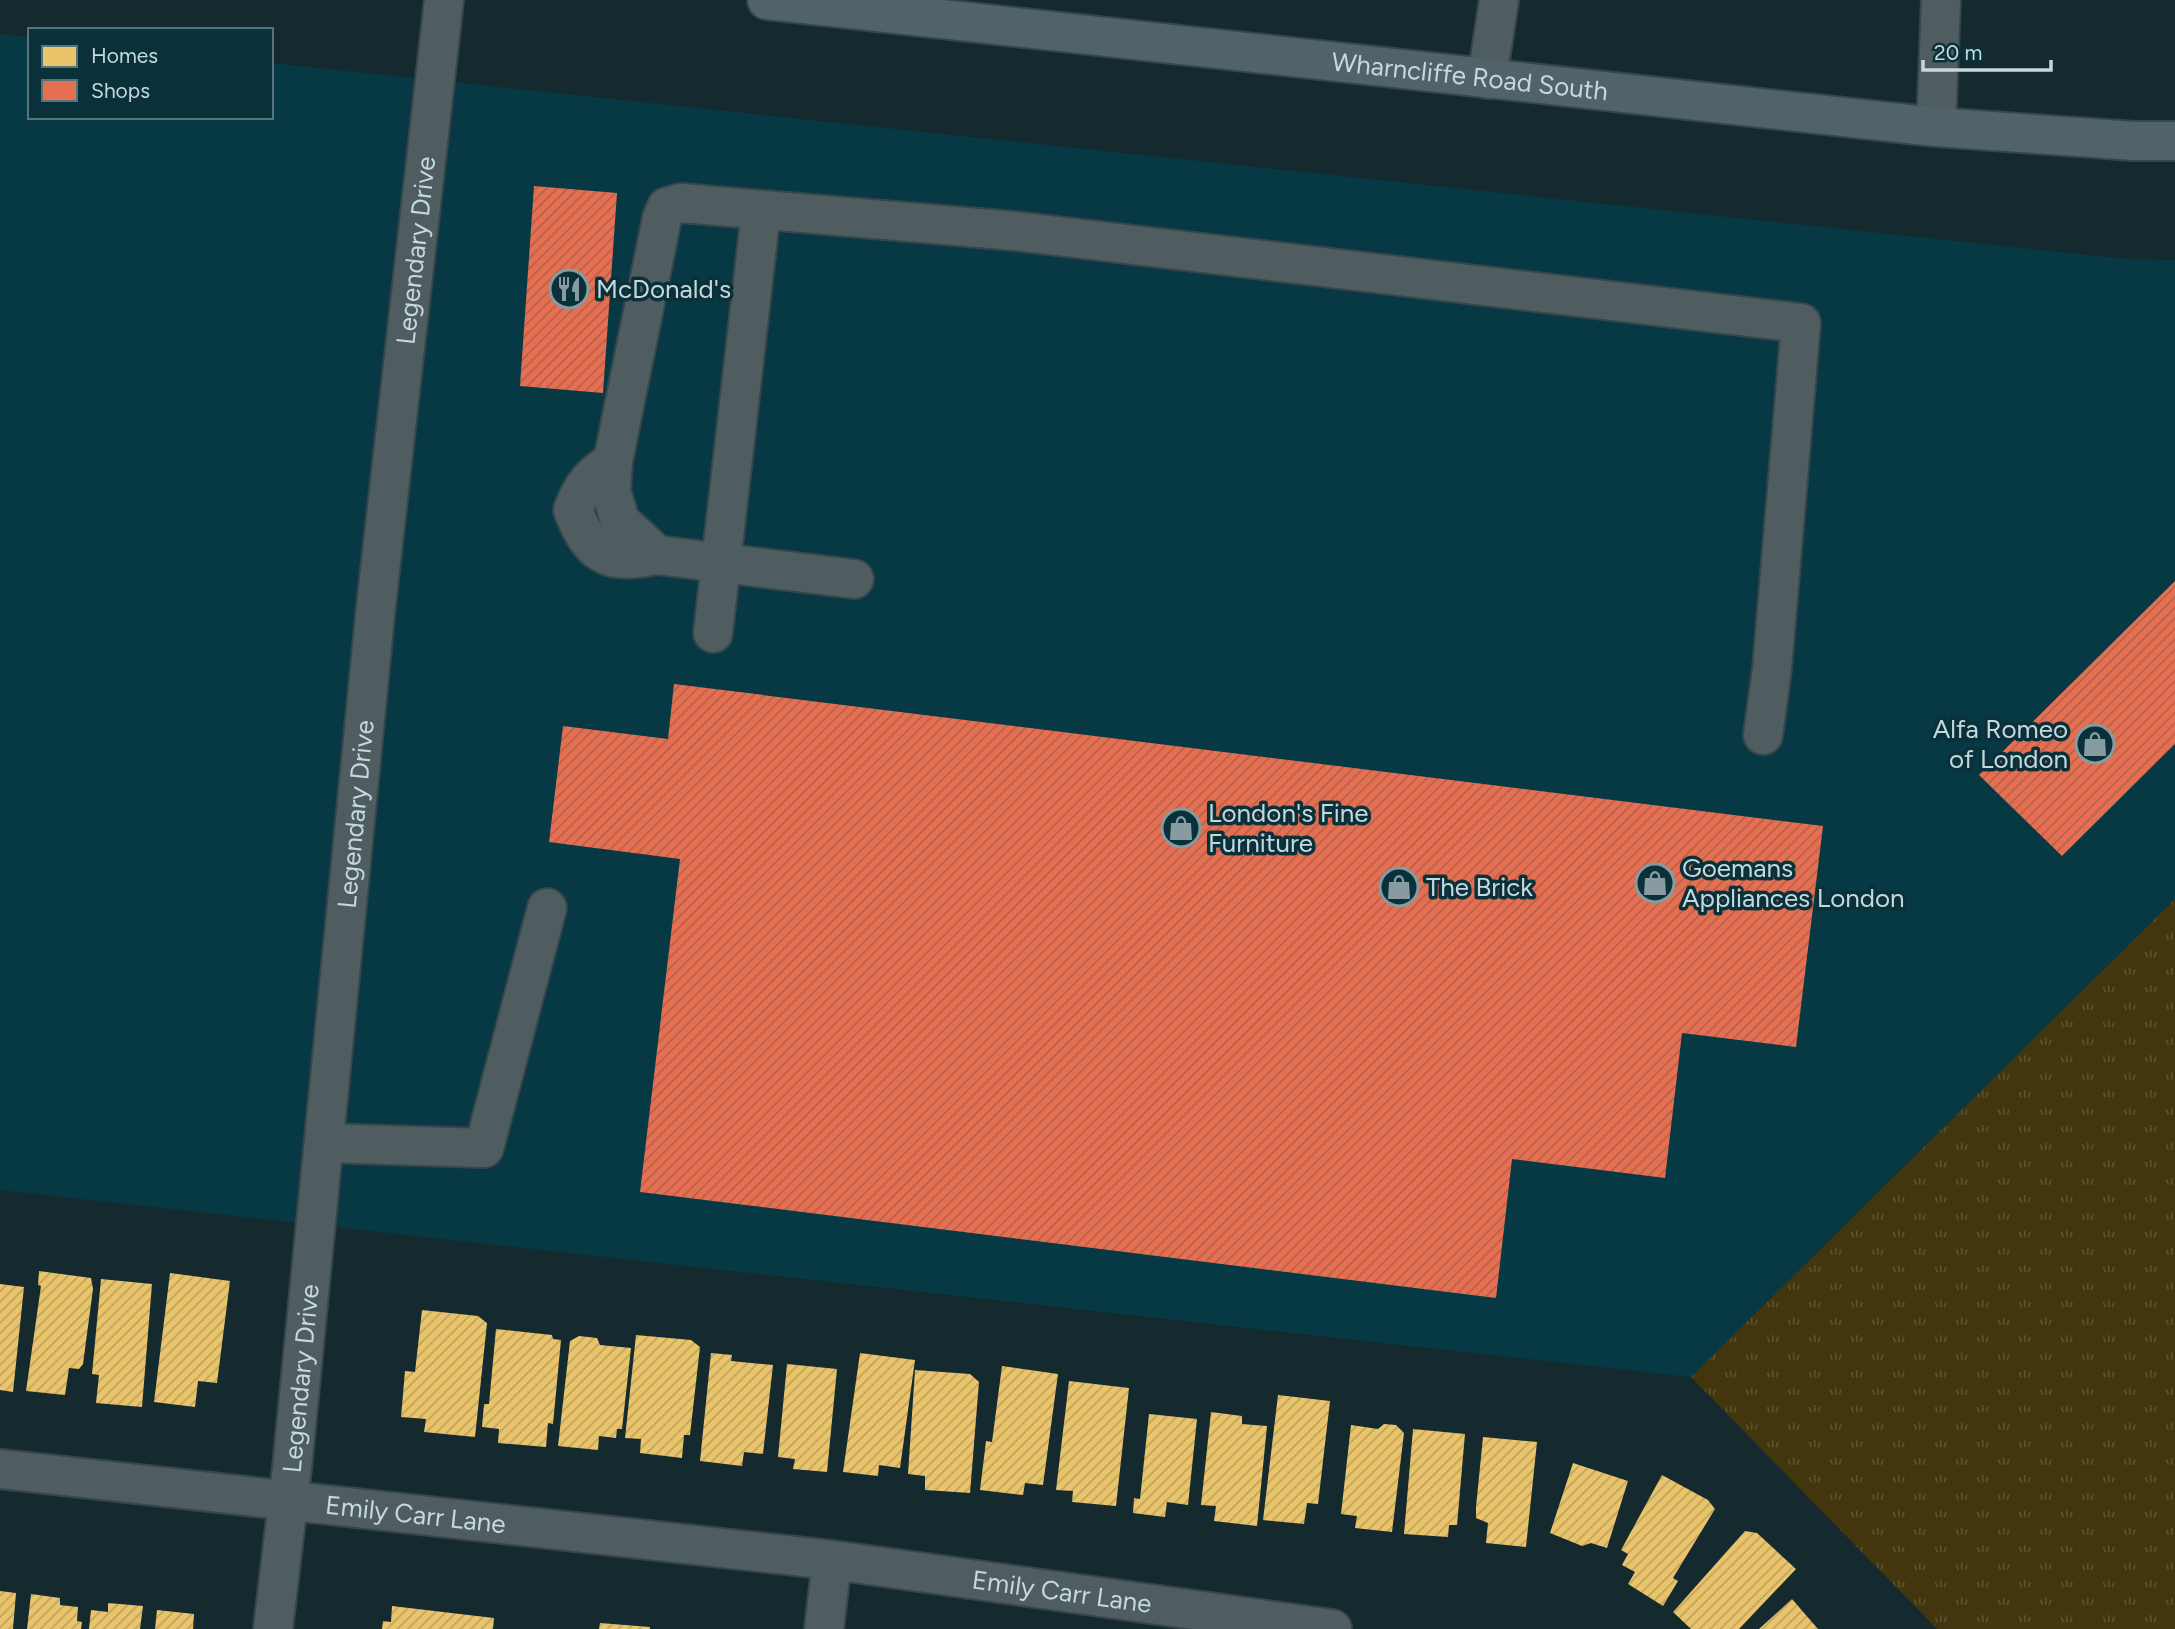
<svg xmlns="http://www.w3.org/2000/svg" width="2175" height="1629" viewBox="0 0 2175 1629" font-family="Figtree,sans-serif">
<defs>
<pattern id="grass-tufts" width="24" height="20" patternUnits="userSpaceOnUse" patternTransform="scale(1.75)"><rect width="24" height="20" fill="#43350d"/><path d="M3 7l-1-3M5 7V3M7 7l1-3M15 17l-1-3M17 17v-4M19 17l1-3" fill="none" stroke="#5d5230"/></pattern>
<pattern id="homes-hatch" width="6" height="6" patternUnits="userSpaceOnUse" patternTransform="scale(1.75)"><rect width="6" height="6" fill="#e9c46a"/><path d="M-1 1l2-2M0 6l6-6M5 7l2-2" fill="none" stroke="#bea360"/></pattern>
<pattern id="shops-hatch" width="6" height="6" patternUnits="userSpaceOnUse" patternTransform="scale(1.75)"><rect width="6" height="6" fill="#e76f51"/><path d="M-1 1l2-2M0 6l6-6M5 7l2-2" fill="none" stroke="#b3614d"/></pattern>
</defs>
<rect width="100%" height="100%" fill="#152a2f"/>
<path fill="#073944" d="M0 34 30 37V117H271V63L2126 259 2175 260V899L1691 1377 0 1190Z"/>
<path fill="url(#grass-tufts)" d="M2175 899V1629H1937L1691 1377Z"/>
<path fill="url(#homes-hatch)" d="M39 1271 91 1278 93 1289 83 1364 79 1369 69 1368 65 1395 26 1391 41 1286 38 1285Z
M170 1273 230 1281 217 1383 198 1381 195 1407 154 1402Z
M101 1279 152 1284 142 1407 96 1403 99 1375 92 1374Z
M0 1284 24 1287 13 1392 0 1390Z
M422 1310 478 1316 487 1323 475 1437 424 1432 426 1419 401 1417 405 1371 415 1372Z
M496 1329 552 1335 553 1339 561 1340 553 1424 548 1423 546 1447 498 1443 499 1429 482 1427 484 1404H489Z
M636 1335 691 1340 700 1347 690 1435H684L682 1458 640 1453 641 1439 625 1438Z
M579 1336 597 1338 600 1345 631 1348 622 1429H617L616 1438 599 1436 598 1450 558 1446 570 1341Z
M711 1353 732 1355 731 1361 773 1365 763 1454 744 1452 742 1466 700 1461Z
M860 1353 915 1360 900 1468 879 1465 878 1476 843 1472Z
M787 1364 837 1369 827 1472 793 1469 795 1459 778 1457Z
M1002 1366 1058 1374 1043 1485 1025 1483 1023 1495 980 1490 986 1441 992 1442Z
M915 1370 970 1374 979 1382 970 1493 925 1490V1476L908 1474Z
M1069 1381 1129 1388 1116 1506 1072 1502 1073 1491 1056 1490Z
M1278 1395 1330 1401 1318 1504 1307 1503 1304 1524 1263 1520Z
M1211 1412 1242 1416V1424L1267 1426 1257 1526 1214 1521 1216 1506 1201 1505Z
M1149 1414 1197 1419 1188 1505 1167 1502 1165 1517 1133 1513 1134 1498 1140 1499Z
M1384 1424 1396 1425 1404 1433 1392 1532 1355 1528 1357 1516 1341 1514 1351 1425 1378 1429Z
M1413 1429 1465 1434 1457 1525H1449L1448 1537 1404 1534Z
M1483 1437 1537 1442 1526 1547 1486 1543 1488 1523 1476 1518V1507Z
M1573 1463 1628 1481 1607 1548 1591 1543 1582 1546 1550 1533Z
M1662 1475 1708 1500 1715 1509 1673 1578 1678 1581 1663 1606 1628 1584 1635 1572 1622 1565 1628 1554 1621 1550Z
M1745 1531 1757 1533 1796 1569 1739 1629H1691L1673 1612Z
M0 1591 16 1593 13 1629H0Z
M31 1594 60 1598V1605L78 1607 77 1621 82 1622 81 1629H27Z
M1792 1599 1818 1629H1759Z
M108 1603 143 1606 140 1629H89L91 1610 108 1612Z
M392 1606 494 1618 493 1629H382L383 1621 391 1622Z
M157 1610 194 1614 193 1629H155Z
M600 1623 650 1627V1629H599Z"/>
<path fill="url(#shops-hatch)" d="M534 186 617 193 603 393 520 386Z
M2175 581V744L2062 856 1979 775Z
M674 684 1823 826 1796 1047 1682 1033 1665 1178 1512 1159 1496 1298 640 1192 680 859 549 842 563 726 668 739Z"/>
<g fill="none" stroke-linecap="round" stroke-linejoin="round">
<defs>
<g id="minor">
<path d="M1487 79 1499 0"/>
<path d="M1936 127 1941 0"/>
<path d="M613 461C591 475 582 486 573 510 591 557 609 565 657 555"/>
<path d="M854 579 657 555 620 521 611 491 613 461 662 218 667 207 681 203 1015 231 1801 323 1772 669 1763 735"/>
<path d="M713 633 761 211"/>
<path d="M324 1143 484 1148 547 908"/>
<path id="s1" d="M0 1469 832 1560 1332 1629"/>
<path id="s2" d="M273 1629 292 1468 376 606 444 0"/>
<path d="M824 1629 832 1560"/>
</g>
<g id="major">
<path id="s3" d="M767 0 1936 127 2134 141H2175"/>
</g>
</defs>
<use href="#minor" stroke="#37464b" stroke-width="42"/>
<use href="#major" stroke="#37464b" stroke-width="42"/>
<use href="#minor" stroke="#4f5d61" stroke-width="38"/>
<use href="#major" stroke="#506368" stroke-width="38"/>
</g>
<defs>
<symbol id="restaurant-ring" viewBox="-11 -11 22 22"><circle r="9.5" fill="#0a313a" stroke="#879ba1" stroke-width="1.5"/><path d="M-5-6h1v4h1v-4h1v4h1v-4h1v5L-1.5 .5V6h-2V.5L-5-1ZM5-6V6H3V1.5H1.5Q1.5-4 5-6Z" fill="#879ba1"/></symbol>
<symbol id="shop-ring" viewBox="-11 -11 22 22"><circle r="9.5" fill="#0a313a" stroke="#879ba1" stroke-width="1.5"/><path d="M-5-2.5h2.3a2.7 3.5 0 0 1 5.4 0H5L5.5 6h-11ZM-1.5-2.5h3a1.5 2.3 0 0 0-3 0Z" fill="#879ba1"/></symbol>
</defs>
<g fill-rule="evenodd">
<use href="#restaurant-ring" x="547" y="267" width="44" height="44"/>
<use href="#shop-ring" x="2073" y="722" width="44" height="44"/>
<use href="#shop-ring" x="1159" y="806" width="44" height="44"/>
<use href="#shop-ring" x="1633" y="861" width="44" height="44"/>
<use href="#shop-ring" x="1377" y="865" width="44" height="44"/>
</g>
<g text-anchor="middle" stroke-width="7" stroke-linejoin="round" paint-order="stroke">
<g font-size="26" fill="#c5d8de" stroke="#0a313a">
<text dy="9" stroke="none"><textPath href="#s3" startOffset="707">Wharncliffe Road South</textPath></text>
<text dy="9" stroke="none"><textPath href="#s2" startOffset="1386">Legendary Drive</textPath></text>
<text dy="9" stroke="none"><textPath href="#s2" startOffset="819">Legendary Drive</textPath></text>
<text dy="9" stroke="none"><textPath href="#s2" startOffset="252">Legendary Drive</textPath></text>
<text dy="9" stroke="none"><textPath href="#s1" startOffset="418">Emily Carr Lane</textPath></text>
<text dy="9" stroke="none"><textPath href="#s1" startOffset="1069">Emily Carr Lane</textPath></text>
</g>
<g font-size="26" fill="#c5d8de" stroke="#0a313a" text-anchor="start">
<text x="596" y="298">McDonald's</text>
<text x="2068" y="738" text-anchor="end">Alfa Romeo<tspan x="2068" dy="30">of London</tspan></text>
<text x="1208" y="822">London's Fine<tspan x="1208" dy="30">Furniture</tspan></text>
<text x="1682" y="877">Goemans<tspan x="1682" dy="30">Appliances London</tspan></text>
<text x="1426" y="896">The Brick</text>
</g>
</g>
<rect x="28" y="28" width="245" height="91" fill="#0a313a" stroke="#55747c" stroke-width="2"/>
<rect x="42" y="46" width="35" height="21" fill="#e9c46a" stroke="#55747c" stroke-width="2"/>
<text x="91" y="63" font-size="21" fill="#c5d8de">Homes</text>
<rect x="42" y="80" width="35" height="21" fill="#e76f51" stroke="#55747c" stroke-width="2"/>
<text x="91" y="98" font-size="21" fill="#c5d8de">Shops</text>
<path d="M1923 60v10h128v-10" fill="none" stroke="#c5d8de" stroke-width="3.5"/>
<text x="1934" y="60" font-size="21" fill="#c5d8de" stroke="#0a313a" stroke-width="5" paint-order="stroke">20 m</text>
</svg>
